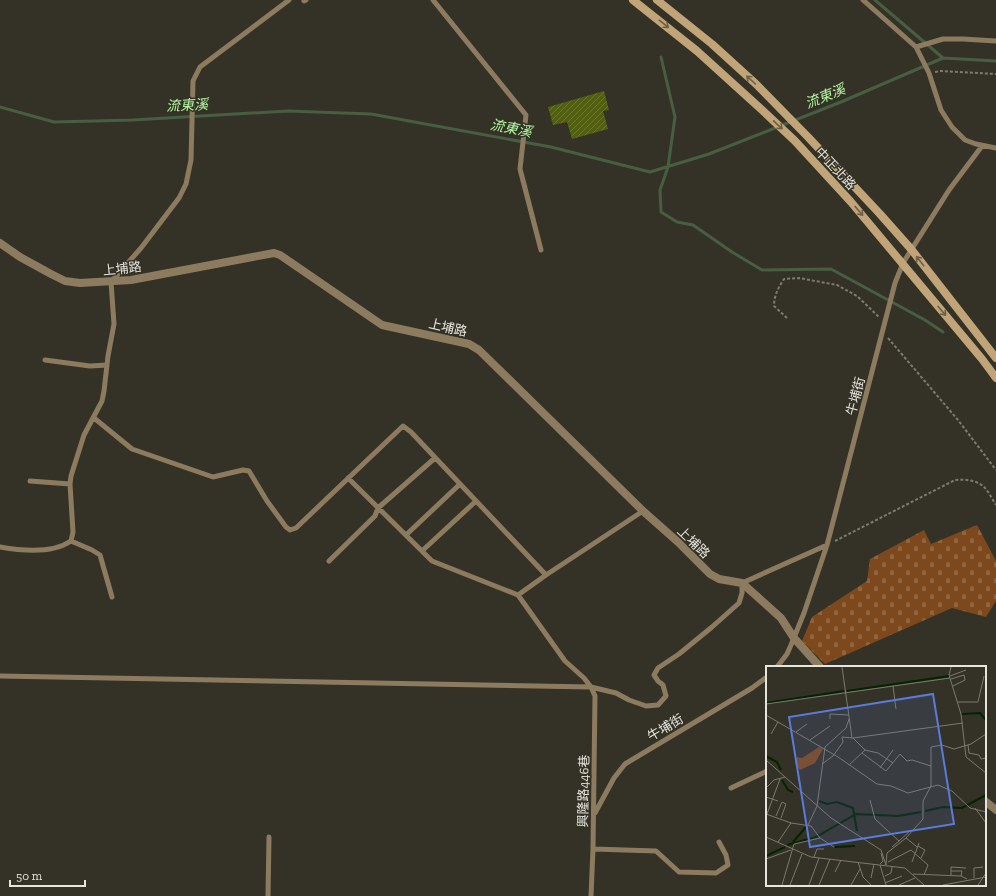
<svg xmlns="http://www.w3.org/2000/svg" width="996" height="896" viewBox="0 0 996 896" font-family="'Zilla Slab','Noto Sans TC',serif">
<defs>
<pattern id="cemetery-stones" width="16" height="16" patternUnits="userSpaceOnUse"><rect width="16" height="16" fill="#7d491c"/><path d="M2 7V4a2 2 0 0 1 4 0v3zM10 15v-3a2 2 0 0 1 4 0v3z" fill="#8f633d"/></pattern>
<pattern id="building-hatch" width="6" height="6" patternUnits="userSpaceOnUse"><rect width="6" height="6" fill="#525f10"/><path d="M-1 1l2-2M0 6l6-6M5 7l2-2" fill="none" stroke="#6b7632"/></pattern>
</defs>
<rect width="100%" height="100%" fill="#343226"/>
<path fill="url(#cemetery-stones)" d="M977 525 996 561V601L986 617 952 608 825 664 802 641 812 617 867 581 870 559 924 530 931 544Z"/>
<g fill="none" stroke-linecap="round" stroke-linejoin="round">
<path stroke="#475e42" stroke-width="3" d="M875 0 943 58
M661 57 675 117 668 167 660 190 661 212 677 222 693 225 732 252 762 270 831 269 925 320 943 332
M0 107 54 122 133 120 288 111 371 114 551 147 650 172 709 154 841 102 943 58 996 61"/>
</g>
<path fill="url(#building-hatch)" d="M604 91 609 110 603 111 608 129 572 139 567 122 553 125 548 107Z"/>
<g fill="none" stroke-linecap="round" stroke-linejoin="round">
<path stroke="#7d7b71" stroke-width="2" stroke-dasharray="3 2" stroke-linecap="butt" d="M935 72 941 71 996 74
M787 318 774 306C774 296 778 288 784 279L799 278 837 285 857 296 879 317
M888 338 958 420 996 470
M835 541 955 480C964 479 976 480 983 486 988 490 992 499 996 505"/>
<path stroke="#8d7b60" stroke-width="5" d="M433 0 526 115 520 169 541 250
M863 0 916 47 929 73 941 110 952 127 965 140 976 144 996 148
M304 1 306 0
M916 47 943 39H963L996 41
M45 360 90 366 107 365
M94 418 132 449 213 477 243 470 249 471 267 501 286 527 290 530 296 528 403 426 411 432 546 575
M348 478 432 561 518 595 565 661 584 678 591 687 595 696 593 849 591 896
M30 481 70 484
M406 535 460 484
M71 541 92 550 100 555 112 597
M0 547C22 551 52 554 71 541L73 532 70 484 71 476 84 435 102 401 104 391 108 356 114 324 111 282 141 248 179 198 186 184 191 160 193 81 200 67 289 0
M422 551 476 501
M329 561 375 516 378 508 435 458
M518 595 546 575 643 511
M777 667 787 654 791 645 804 613 827 545 895 283 903 263 949 190 982 146
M0 676 591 687 616 693 629 700 646 706 658 705 666 696 663 685 658 681 654 675 658 668 679 654 712 627 739 603 742 593V583L827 545
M731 788 767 771
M595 813 614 778 625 764 752 688 767 677
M593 849 656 851 679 872 716 873 728 865 726 855 719 842
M268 896 269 837"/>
<path stroke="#8d7b60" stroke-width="8" d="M0 243 20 257 51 274 65 281 80 283 131 280 274 253 280 255 382 325 469 344 479 350 643 511 678 542 710 574 719 579 742 583 781 618 794 638 820 667
M985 801 996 810"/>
<path stroke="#c1a478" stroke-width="8" d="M633 0 697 51 761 109 795 141 851 202 982 359 996 378
M657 0 712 44 756 84 808 137 880 214 911 249 996 358"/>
</g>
<defs><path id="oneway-shaft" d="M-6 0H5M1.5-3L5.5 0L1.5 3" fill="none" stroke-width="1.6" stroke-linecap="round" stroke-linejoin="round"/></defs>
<g stroke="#6c6047">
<use href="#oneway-shaft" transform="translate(664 24) rotate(39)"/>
<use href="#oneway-shaft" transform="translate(751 80) rotate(-138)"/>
<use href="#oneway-shaft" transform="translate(778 125) rotate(44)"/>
<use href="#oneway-shaft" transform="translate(859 211) rotate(50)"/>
<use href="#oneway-shaft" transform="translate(920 261) rotate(-128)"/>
<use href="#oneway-shaft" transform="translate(942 311) rotate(50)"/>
</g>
<g text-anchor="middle" stroke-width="3" stroke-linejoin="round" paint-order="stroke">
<g font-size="13" fill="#e6e5dd" stroke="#343226">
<text transform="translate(836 168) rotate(47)" y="5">中正北路</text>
<text transform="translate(122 268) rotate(-6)" y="5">上埔路</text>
<text transform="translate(448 327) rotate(13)" y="5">上埔路</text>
<text transform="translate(855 396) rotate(-75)" y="5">牛埔街</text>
<text transform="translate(694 542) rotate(44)" y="5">上埔路</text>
<text transform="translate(665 727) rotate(-31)" y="5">牛埔街</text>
<text transform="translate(583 791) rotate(-89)" y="5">興隆路446巷</text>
</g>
<g font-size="14" font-style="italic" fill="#b4f7a2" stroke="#343226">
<text transform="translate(825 96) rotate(-22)" y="5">流東溪</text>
<text transform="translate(187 105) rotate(-3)" y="5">流東溪</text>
<text transform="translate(511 128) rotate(11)" y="5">流東溪</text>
</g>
</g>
<g transform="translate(766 666)">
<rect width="220" height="220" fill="#343226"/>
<path d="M53 81 57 83 49 97 34 104 29 97 31 91 36 92Z" fill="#7d491c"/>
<path fill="none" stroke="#032400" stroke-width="2" d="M81 25 183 10M0 37 78 25M196 48 214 47 220 54M0 90 11 96 15 104M16 114 22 124 27 126M53 135 61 138 71 136 87 142 91 165M159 145 177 141 196 142 220 129M27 176 40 161M21 179 50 171 90 148 132 150 155 146M69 181 89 180M0 190 19 181"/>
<path fill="none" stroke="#7b7a6f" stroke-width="1" d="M76 1 86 72M185 1 183 9 195 48 200 91 220 107M184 10 200 4M185 13 198 9 199 14 187 20M127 20 130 43M192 36H212L218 10M0 38 184 12M0 49 72 91 111 118 125 120 142 127 172 119 186 125 204 142 220 146M64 53V48L83 49M30 66 41 58M5 68 12 56M87 72 99 84 112 87 127 97M44 74 64 60M202 79 203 87 213 89 215 93 220 92M96 87 120 105 134 88 141 95 146 94 165 100M0 94 65 152 115 184 120 199M56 98 67 90 77 76 76 71 87 72 197 57M83 99 99 84M114 102 127 84M0 122 8 114 19 111M0 131 12 135M104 134 109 153 133 175 126 181M209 142 220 157M0 148 25 157 45 160 54 172 68 181M1 148 14 113M10 150 16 136 20 138 15 152M42 159 51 140 59 81 80 62 83 53M0 171 45 191 139 202 158 219M140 172 151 181M133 175 144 165M12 176 25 157M152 180 159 184 155 192M48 191 51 183H58M0 193 25 184M92 196 97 211 105 219M122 196 145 184 162 199 158 209M146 196 153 177M114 198 117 195 115 187M114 199 120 219M120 199 121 187 140 172 157 153V135L165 120V81L176 79 188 83 205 78 220 68M185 205H196L195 210M69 206 75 194M147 208 195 210 201 213M185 209V201L200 202M119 210 125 207 126 201M105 212 108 198M208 212V202L217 201M119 217 136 210M16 219 28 178 54 172M24 219 36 188M43 219 53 192M53 219 64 193M85 219 94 203M133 219 149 212M177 219 220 211M212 219 220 207"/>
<path fill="#597bda" fill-opacity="0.15" stroke="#597bda" stroke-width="2" d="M167 28 188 158 44 181 23 51Z"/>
<rect width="220" height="220" fill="none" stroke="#e6e5dd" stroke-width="2"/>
</g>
<path d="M10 880v6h75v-6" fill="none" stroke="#e6e5dd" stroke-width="2"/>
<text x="16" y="880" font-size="12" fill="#e6e5dd" stroke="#343226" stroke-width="3" paint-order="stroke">50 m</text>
</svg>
